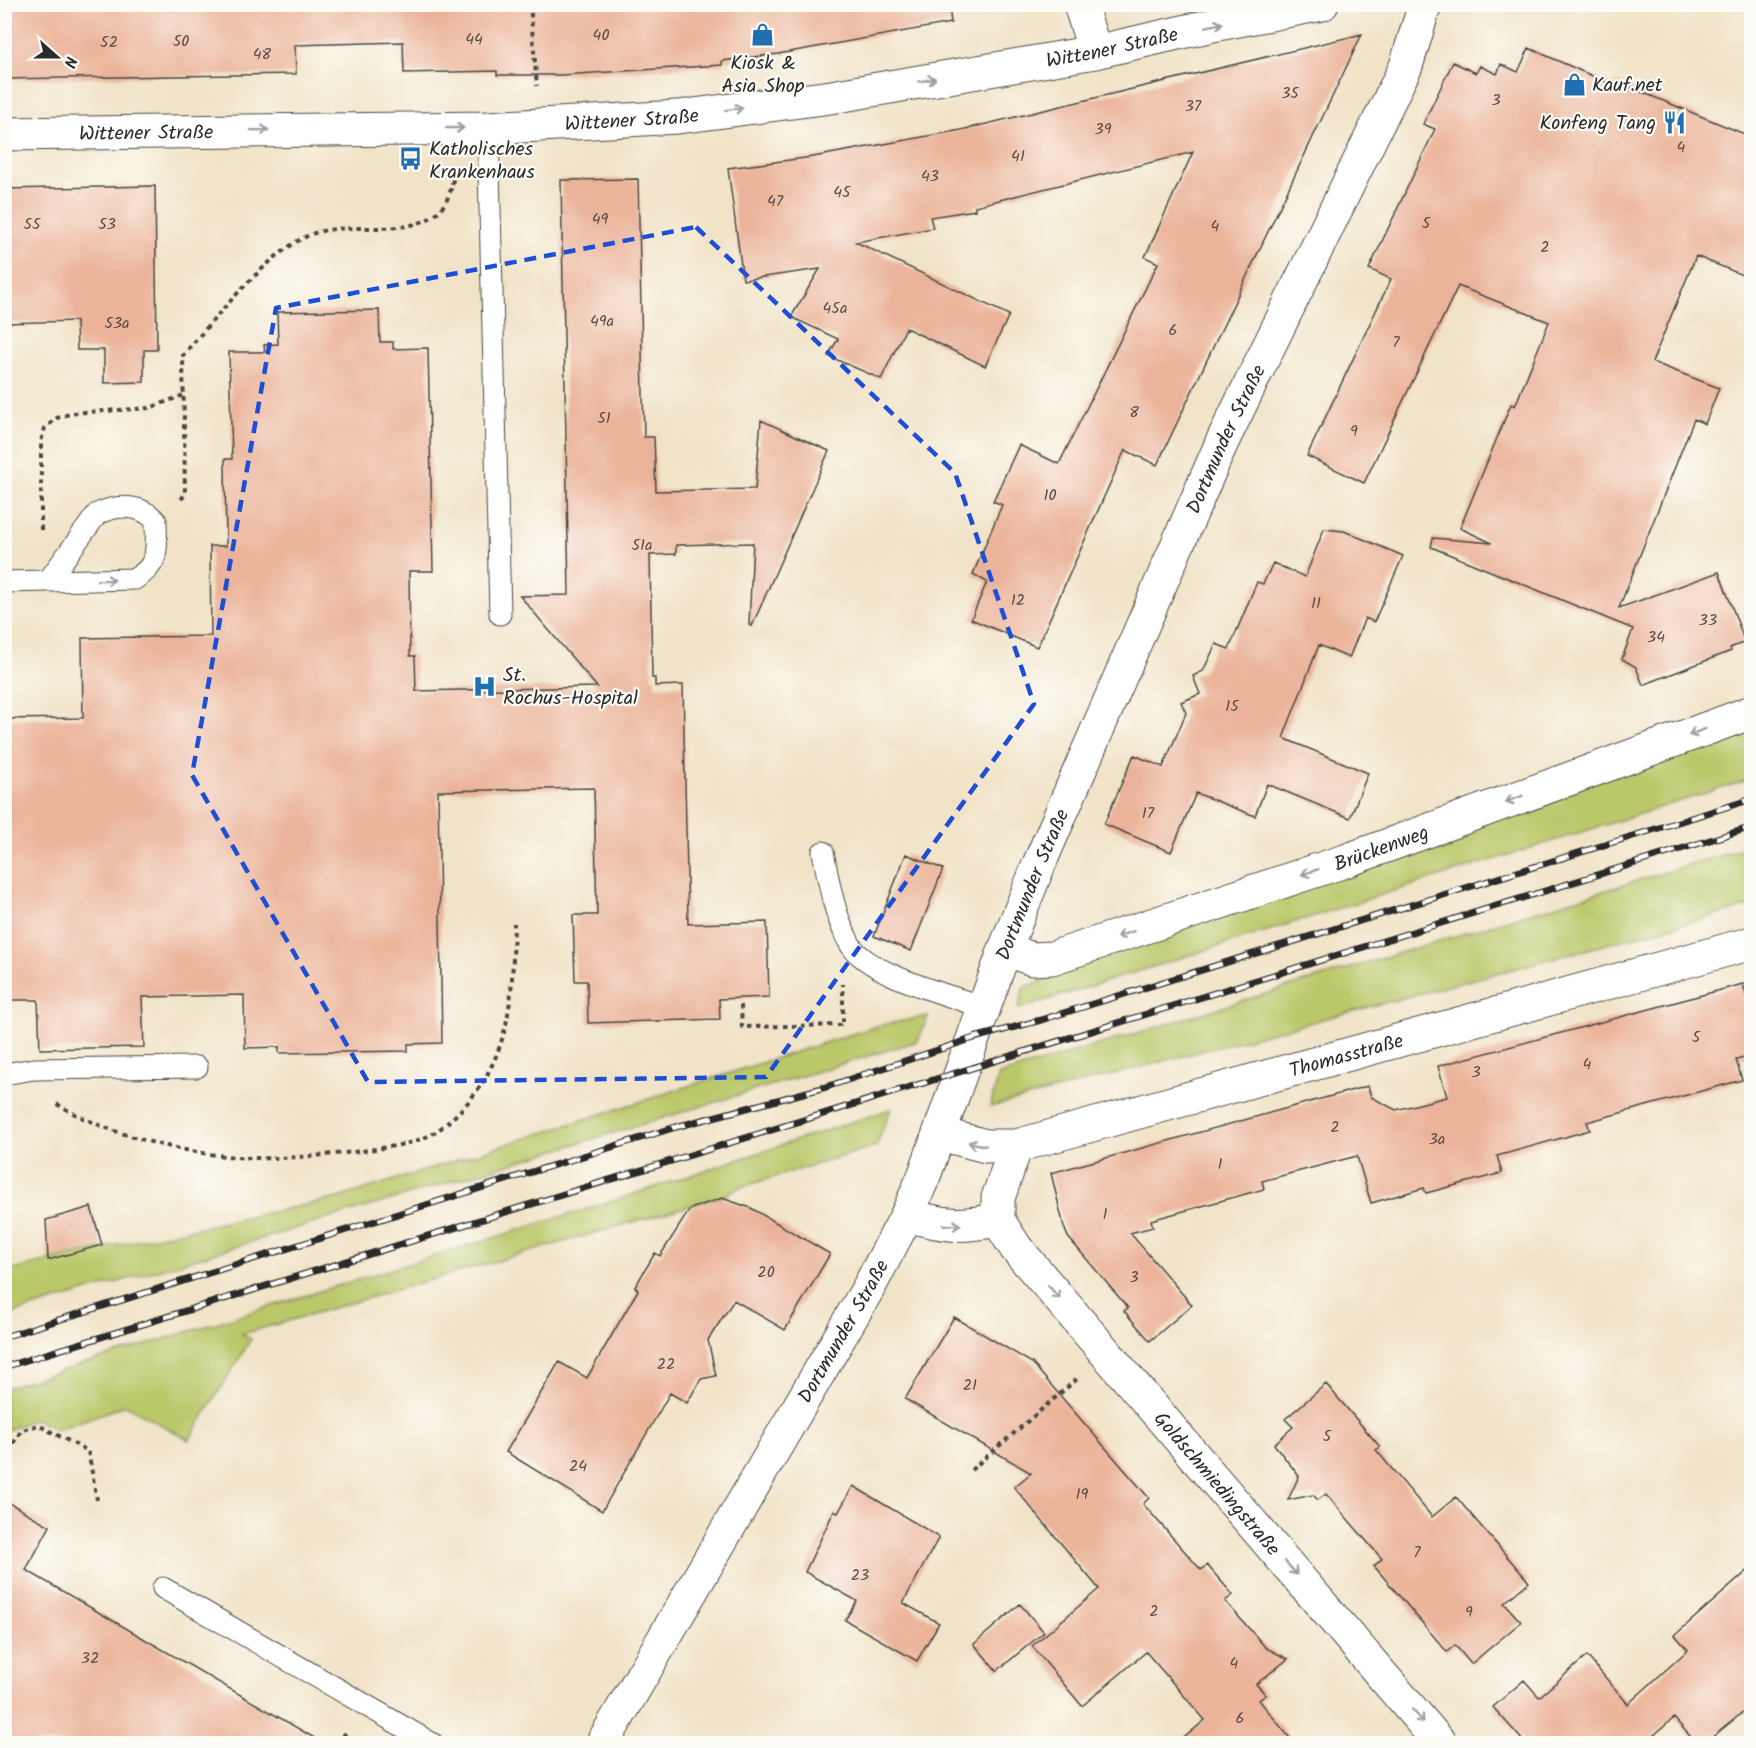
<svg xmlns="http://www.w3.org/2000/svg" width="1756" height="1748" viewBox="0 0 1756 1748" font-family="Kalam,sans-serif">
<rect width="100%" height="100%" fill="#fdfcf7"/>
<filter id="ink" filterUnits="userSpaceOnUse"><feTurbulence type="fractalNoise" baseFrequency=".0167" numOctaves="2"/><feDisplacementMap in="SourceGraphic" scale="12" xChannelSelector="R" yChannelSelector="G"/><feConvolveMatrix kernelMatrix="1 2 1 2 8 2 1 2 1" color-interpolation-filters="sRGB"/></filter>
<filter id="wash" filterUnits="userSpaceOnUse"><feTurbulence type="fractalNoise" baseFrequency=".008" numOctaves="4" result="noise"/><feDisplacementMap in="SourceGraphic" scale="24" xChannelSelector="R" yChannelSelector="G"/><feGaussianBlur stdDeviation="1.35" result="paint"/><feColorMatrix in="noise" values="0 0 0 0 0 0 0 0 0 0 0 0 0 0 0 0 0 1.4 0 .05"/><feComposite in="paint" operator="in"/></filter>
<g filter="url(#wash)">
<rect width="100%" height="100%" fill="#f1e3c7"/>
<path fill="#bbc86a" stroke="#737a4a" stroke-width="1.5" d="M1751 722V779L1018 1009 1024 987 1042 981 1044 975Z
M1751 846V906L990 1107 999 1075Z
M928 1016 918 1041 5 1316V1272L80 1253 338 1198 877 1026Z
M891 1109 876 1146 735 1189 724 1196 242 1334 251 1339 189 1440 126 1405 56 1430 35 1419 5 1431V1388L613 1201Z"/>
<g id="blocks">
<path fill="#ebb399" d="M4 4H949L951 23 778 54 722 61V65L561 75H497V71L404 73 403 42 295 45 296 74 4 79Z
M1362 34 1157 465 1125 450 1037 647 971 619 987 582 973 574 1002 505 993 501 1019 445 1059 464 1158 263 1145 257 1193 152 975 206V210L930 217 933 228 856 242 1009 315 985 366 906 328 881 379 828 356 838 339 791 317 820 269 743 280 728 168 813 157 961 130Z
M1529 48 1615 86 1617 82 1752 137V279L1696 256 1652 362 1719 388 1705 424 1694 419 1619 608 1719 572 1745 642 1730 648 1731 651 1643 685 1636 667 1622 659 1633 629 1431 547 1433 538 1492 543 1460 528 1511 404 1515 406 1549 322 1458 286 1364 483 1307 456 1391 279 1369 269 1435 129 1423 124 1453 62 1476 73 1480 66 1497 74 1501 64 1518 72Z
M638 179 644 437H654L656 491 755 489 761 420 829 451 752 626 749 625 753 543 676 545V554L650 555 652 678H655V686L683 685 688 924 767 922 769 997 719 999 720 1019 588 1023 587 981H575L573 915H597L594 788 438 791 442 1043 408 1044V1051L279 1053V1047L245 1048 244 995 142 997 144 1047 40 1049 38 1000H4V719L83 718 82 638 211 636 210 546H226L225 459H232L229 352H265L264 345 278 344 277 312 379 310 380 342H393V349L428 348 433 571H409L410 656H415L416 691 597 687 520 596 569 595 561 180Z
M155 186 157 350H144V382L104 383V350H77L76 321 4 323V189Z
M1324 529 1344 531 1403 556 1374 622 1365 618 1349 658 1319 645 1283 738 1368 773 1350 818 1267 784 1255 816 1196 793 1171 852 1104 824 1134 755 1163 767 1186 713 1181 702 1200 694 1193 676 1203 671 1216 644 1229 649 1257 582 1263 584 1273 563 1305 577Z
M906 854 943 869 911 951 874 936Z
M1743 984 1752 1016V1056L1736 1060 1742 1080 1587 1122 1590 1130 1497 1156 1502 1173 1426 1193 1424 1188 1371 1203 1357 1156 1262 1181 1264 1189 1151 1220 1153 1227 1130 1233 1192 1305 1150 1341 1124 1311 1128 1308 1068 1237 1064 1227 1051 1173 1368 1086 1371 1097 1396 1110 1447 1097 1438 1066Z
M722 1198 751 1208 830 1254 785 1330 734 1300 708 1340 716 1376 701 1379 687 1403 670 1393 602 1511 506 1452 559 1362 587 1378 638 1290 635 1287 655 1253 660 1256 690 1209Z
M91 1207 102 1245 48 1260 46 1220Z
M954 1317 1032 1363 1149 1498 1143 1504 1201 1570 1207 1565 1233 1595 1225 1601 1266 1648 1288 1659 1256 1684 1266 1695 1259 1700 1294 1743H1178L1205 1720 1146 1652 1082 1706 1032 1646 1099 1589 1014 1487 1031 1473 905 1399Z
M1326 1384 1380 1447 1376 1450 1432 1517 1456 1497 1529 1582 1504 1603 1521 1622 1471 1664 1455 1645 1447 1652 1374 1566 1382 1559 1326 1494 1318 1500 1313 1495 1288 1500 1299 1476 1274 1444 1293 1427 1285 1419Z
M853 1486 939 1537 903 1603 939 1623 917 1661 845 1620 857 1601 805 1572 834 1511 838 1513Z
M4 1500 50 1526 26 1570 323 1743H4Z
M1752 1567V1705L1705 1743H1696L1674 1718 1654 1735 1662 1743H1525L1493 1707 1524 1680 1539 1697 1587 1656 1628 1704 1688 1650 1675 1635Z
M1020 1604 1044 1632 997 1671 974 1644Z"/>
</g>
</g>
<g filter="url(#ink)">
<use href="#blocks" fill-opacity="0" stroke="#494742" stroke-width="1.5"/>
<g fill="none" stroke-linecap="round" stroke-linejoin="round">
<defs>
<path id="service" d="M488 128 500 614
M4 582 135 579C161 563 156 549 156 521 141 504 117 504 97 514L48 581
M823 852C829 883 834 915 850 944 868 975 950 995 985 1008
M4 1074 34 1069 197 1067
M163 1588 433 1744"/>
<g id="minor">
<path d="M1080 4 1095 52"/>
<path id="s1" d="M1005 949 1032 959 1052 958 1345 861 1752 712"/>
<path id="s2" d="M940 1134 986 1146H1016L1752 943"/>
<path id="s3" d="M1016 1146 998 1198V1220L1016 1248 1441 1744"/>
<path d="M907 1215C945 1226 960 1227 998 1220"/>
</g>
<g id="tertiary">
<path id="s4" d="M4 134 488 128 678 117 831 97 1095 52 1213 25 1322 4"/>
<path id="s5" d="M602 1744 869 1287 907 1215 924 1176 1005 949 1040 862 1222 442 1406 66 1425 4"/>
</g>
</defs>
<use href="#service" stroke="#494742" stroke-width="23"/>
<use href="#minor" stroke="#494742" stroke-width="35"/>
<use href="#tertiary" stroke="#494742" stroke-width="35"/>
<path stroke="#494742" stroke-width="4" stroke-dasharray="4.5 4.5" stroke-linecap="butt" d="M530 4 537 86
M181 499 185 495 183 355C214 320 274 244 318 232 365 219 443 249 453 179
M41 530V441L45 428 57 418 72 413 150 408 184 395
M741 1005 742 1027 843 1025V984
M57 1104C109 1136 192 1156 253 1158 289 1159 327 1155 362 1151 386 1147 416 1145 437 1131 448 1123 464 1108 473 1096 514 1042 512 987 514 923
M4 1459 21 1431 38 1425 88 1451 97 1500
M971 1470 1077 1379
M338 1744 346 1732"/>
<use href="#service" stroke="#fff" stroke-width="21"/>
<use href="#minor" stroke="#fff" stroke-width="33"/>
<use href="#tertiary" stroke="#fff" stroke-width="33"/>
<defs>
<path id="rail" d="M4 1337 676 1127 826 1087 974 1038 1041 1020 1752 799
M4 1367 1752 827"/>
</defs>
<use href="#rail" stroke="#2b2b2b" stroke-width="7"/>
<use href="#rail" stroke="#fdfcf7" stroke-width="4.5" stroke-dasharray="14" stroke-linecap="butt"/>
</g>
<defs><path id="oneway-shaft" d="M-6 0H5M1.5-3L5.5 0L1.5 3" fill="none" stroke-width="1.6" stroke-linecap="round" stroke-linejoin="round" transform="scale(1.5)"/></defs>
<g stroke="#a0a0a0">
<use href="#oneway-shaft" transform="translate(1214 25) rotate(-12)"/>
<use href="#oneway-shaft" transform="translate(927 80) rotate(-10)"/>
<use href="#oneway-shaft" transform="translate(734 109) rotate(-7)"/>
<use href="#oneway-shaft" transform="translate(455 128)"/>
<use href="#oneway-shaft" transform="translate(260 130) rotate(-1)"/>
<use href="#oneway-shaft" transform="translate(106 580) rotate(-1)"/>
<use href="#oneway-shaft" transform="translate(1697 732) rotate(160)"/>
<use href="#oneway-shaft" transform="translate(1514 799) rotate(160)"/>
<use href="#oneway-shaft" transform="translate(1310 872) rotate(162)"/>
<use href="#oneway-shaft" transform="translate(1125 934) rotate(162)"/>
<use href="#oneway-shaft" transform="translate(977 1144) rotate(-169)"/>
<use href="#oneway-shaft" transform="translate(952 1225) rotate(1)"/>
<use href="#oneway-shaft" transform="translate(1054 1292) rotate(49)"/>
<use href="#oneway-shaft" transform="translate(1291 1568) rotate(49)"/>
<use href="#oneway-shaft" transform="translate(1418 1716) rotate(49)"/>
</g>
</g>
<path fill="none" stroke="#1d4ed8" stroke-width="4.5" stroke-dasharray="12 8" stroke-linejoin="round" d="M696 227 955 473 1034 704 766 1077 368 1082 192 775 276 308Z"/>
<defs>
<symbol id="shop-bare" viewBox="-9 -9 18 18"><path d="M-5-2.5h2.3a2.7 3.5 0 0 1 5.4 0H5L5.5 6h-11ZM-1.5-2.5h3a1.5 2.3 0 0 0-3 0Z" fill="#1f6fb2" stroke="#fdfcf7" stroke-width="2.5" paint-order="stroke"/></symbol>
<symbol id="restaurant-bare" viewBox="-9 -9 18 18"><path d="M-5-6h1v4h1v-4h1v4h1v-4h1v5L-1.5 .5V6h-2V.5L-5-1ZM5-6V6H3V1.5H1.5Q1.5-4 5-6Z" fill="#1f6fb2" stroke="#fdfcf7" stroke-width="2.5" paint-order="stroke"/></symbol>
<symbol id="bus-bare" viewBox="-9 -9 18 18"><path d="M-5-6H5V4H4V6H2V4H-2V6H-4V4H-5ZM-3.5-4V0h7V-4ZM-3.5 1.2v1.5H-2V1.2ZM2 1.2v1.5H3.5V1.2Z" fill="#1f6fb2" stroke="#fdfcf7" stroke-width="2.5" paint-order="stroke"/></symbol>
<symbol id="hospital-bare" viewBox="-9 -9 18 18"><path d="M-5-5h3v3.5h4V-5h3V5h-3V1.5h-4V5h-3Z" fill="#1f6fb2" stroke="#fdfcf7" stroke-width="2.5" paint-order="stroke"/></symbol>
</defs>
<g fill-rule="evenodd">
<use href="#shop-bare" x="746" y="18" width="33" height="33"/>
<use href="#shop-bare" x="1558" y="68" width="33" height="33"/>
<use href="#restaurant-bare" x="1658" y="106" width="33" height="33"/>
<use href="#bus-bare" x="394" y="142" width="33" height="33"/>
<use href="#hospital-bare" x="468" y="670" width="33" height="33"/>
</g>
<g text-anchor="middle" stroke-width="4.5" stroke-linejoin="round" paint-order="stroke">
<g font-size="16" fill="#5b4d46">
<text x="601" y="40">40</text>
<text x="474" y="44">44</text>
<text x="181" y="46">50</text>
<text x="109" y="47">52</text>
<text x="262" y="59">48</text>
<text x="1290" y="98">35</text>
<text x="1496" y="105">3</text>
<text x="1193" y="111">37</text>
<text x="1103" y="134">39</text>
<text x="1681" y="152">4</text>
<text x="1018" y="161">41</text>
<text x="930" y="181">43</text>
<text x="842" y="197">45</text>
<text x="775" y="206">47</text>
<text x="600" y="224">49</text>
<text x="1426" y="228">5</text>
<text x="32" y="229">55</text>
<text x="107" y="229">53</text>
<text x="1215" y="231">4</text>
<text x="1545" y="252">2</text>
<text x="835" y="313">45a</text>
<text x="602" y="326">49a</text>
<text x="117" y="328">53a</text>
<text x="1173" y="335">6</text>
<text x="1396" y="347">7</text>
<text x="1134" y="417">8</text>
<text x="604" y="423">51</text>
<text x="1354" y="436">9</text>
<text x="1050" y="500">10</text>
<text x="642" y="550">51a</text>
<text x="1018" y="605">12</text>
<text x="1316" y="608">11</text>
<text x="1708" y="625">33</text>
<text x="1656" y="642">34</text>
<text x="1232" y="711">15</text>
<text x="1148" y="818">17</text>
<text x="1696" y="1042">5</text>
<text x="1587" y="1069">4</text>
<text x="1476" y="1077">3</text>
<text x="1335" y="1132">2</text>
<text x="1437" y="1144">3a</text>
<text x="1220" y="1169">1</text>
<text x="1105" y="1219">1</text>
<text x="766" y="1277">20</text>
<text x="1134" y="1282">3</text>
<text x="666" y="1369">22</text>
<text x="970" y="1390">21</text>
<text x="1327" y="1441">5</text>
<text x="578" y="1471">24</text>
<text x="1082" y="1499">19</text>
<text x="1417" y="1557">7</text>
<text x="860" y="1580">23</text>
<text x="1154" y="1616">2</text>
<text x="1469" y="1617">9</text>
<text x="90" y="1663">32</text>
<text x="1234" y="1668">4</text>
<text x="1240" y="1723">6</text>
</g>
<g font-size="20" fill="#2b2b2b" stroke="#fdfcf7">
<text dy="7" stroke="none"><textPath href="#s4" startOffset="1114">Wittener Straße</textPath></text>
<text dy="7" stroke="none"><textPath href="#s4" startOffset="628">Wittener Straße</textPath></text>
<text dy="7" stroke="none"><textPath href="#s4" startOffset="142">Wittener Straße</textPath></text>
<text dy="7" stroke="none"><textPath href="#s5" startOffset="1450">Dortmunder Straße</textPath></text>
<text dy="7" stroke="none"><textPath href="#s1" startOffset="396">Brückenweg</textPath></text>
<text dy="7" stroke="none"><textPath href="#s5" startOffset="964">Dortmunder Straße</textPath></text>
<text dy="7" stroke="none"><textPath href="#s2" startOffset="420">Thomasstraße</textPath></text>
<text dy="7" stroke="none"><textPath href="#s5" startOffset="478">Dortmunder Straße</textPath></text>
<text dy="7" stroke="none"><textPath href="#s3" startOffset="420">Goldschmiedingstraße</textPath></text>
</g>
<g font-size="20" fill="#2b2b2b" stroke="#fdfcf7" text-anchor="start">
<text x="763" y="69" text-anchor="middle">Kiosk &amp;<tspan x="763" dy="23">Asia Shop</tspan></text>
<text x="1592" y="91">Kauf.net</text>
<text x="1656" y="129" text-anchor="end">Konfeng Tang</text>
<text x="429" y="155">Katholisches<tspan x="429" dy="23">Krankenhaus</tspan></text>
<text x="503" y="681">St.<tspan x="503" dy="23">Rochus-Hospital</tspan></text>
</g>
</g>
<rect width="1756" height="1748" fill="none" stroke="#fdfcf7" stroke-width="24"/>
<g transform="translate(57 57) rotate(111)" stroke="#fdfcf7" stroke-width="4.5" paint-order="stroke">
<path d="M0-4.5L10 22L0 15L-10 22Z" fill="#2b2b2b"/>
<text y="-9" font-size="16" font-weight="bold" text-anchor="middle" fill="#2b2b2b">N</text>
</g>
</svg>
